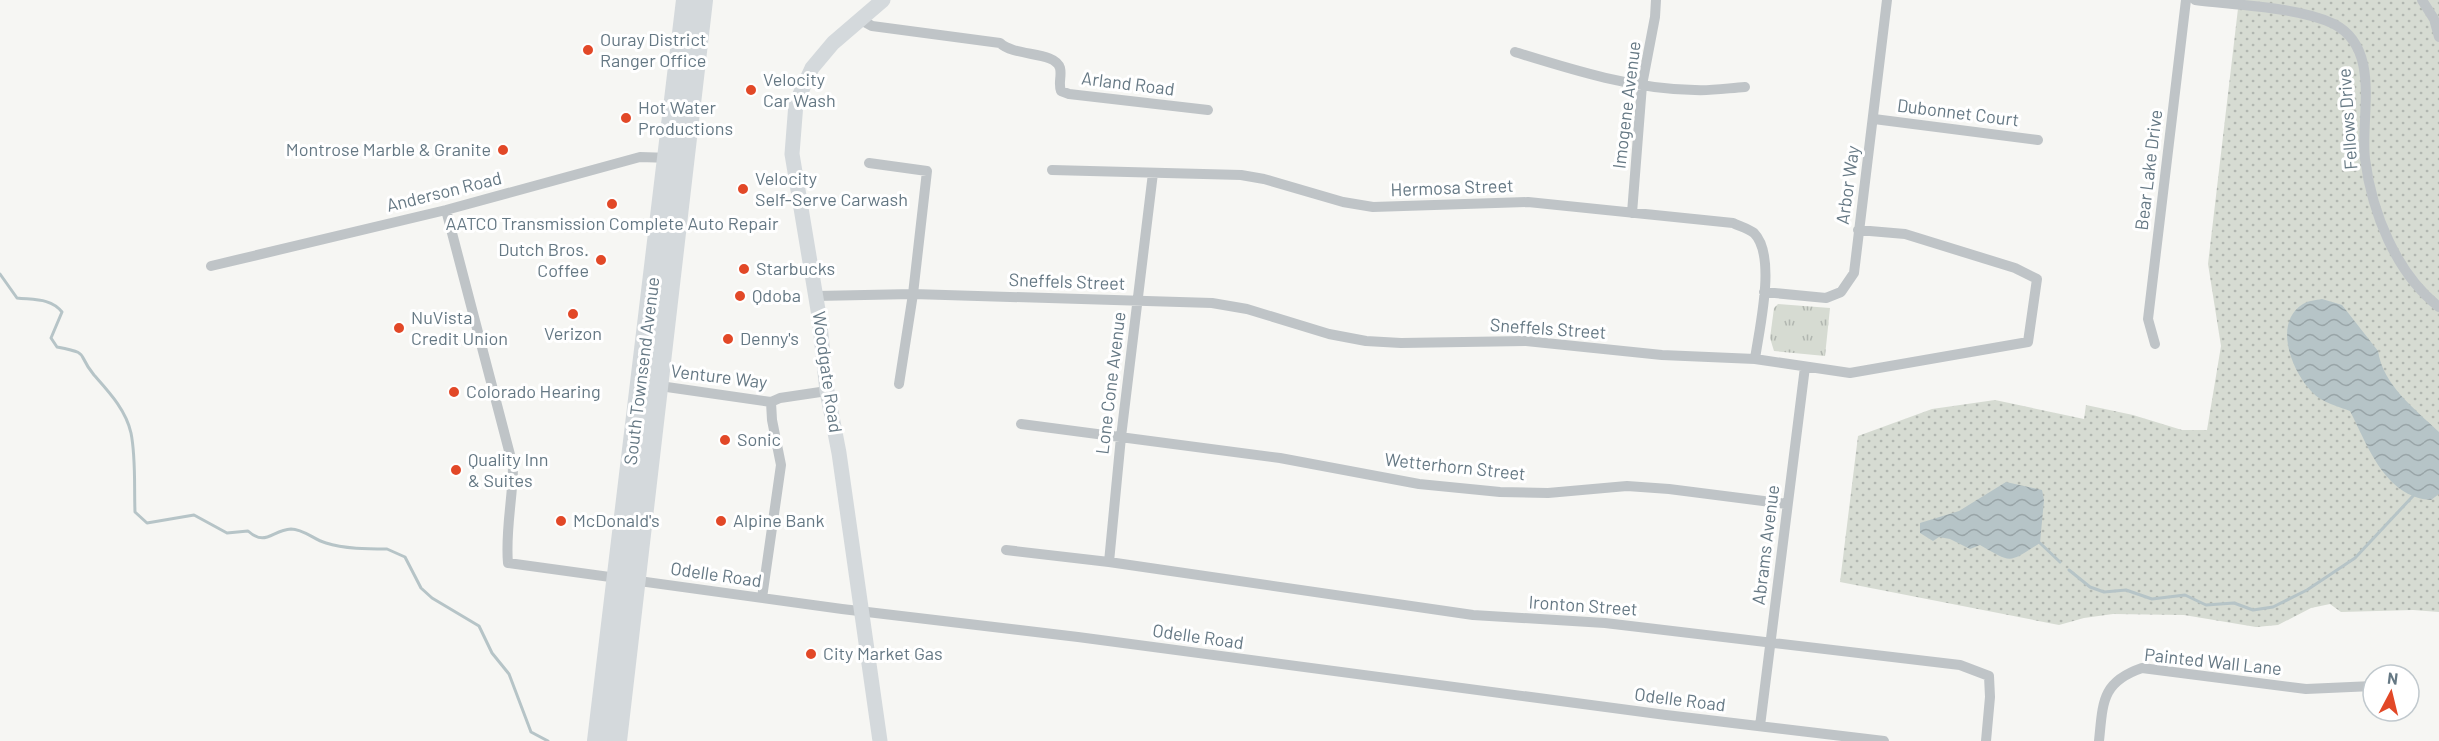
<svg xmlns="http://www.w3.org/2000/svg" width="2439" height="741" viewBox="0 0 2439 741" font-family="Barlow,sans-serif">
<defs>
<pattern id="grass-dots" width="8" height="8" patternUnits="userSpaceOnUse" patternTransform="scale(1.5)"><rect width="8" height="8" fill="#d6dbd2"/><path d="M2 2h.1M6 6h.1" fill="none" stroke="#b1b6b0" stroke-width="1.8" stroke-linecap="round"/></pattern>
<pattern id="park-tufts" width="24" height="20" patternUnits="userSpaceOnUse" patternTransform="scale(1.5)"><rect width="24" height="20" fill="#d6dbd2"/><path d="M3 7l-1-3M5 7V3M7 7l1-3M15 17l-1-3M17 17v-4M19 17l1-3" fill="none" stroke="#b1b6b0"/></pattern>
<pattern id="water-waves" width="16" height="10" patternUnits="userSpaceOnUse" patternTransform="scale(1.5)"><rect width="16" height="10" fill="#b6c4c7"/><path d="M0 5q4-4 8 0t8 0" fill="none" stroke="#98a4a7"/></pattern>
</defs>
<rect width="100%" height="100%" fill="#f6f6f3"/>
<path fill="url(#grass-dots)" d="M2239 0H2439V612L2413 610 2341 612 2330 604 2311 608 2278 625 2256 627 2184 615 2113 614 2084 618 2059 625 1840 582 1858 436 1932 409 1995 400 2084 419 2086 405 2133 415 2182 430H2207L2221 346 2208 264Z"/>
<path fill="url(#park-tufts)" d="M1778 304 1830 308 1825 356 1774 351 1770 338 1774 308Z"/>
<path fill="url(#water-waves)" d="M2322 299 2342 305 2378 351C2383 385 2415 409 2439 432V494L2431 500C2385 497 2368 446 2350 411 2340 407 2328 404 2319 398 2295 381 2270 324 2303 304 2308 301 2316 300 2322 299Z
M2006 482 2042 490 2044 500 2040 543C2008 563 2013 564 1980 545L1970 549 1950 539 1939 537 1933 541 1920 533V523L1959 511Z"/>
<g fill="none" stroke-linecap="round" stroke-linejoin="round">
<path stroke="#b6c4c7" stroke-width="3" d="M0 274 17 298C34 300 51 298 62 312L51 338 57 347C92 354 75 352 94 375 109 392 126 410 131 433 136 458 134 486 135 512L147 523 194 515 227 533 248 531C266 547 272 530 291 529 304 529 314 540 326 543 344 549 368 549 387 549L405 557 421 588 432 598 479 626 492 653 509 674 531 732 548 741
M2040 543 2060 562
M2069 570 2090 587 2104 592 2126 590 2152 599 2185 595 2206 605 2234 603 2253 610 2273 607 2307 590 2355 558 2413 496"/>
<path stroke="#bfc4c7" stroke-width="10" d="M2195 0C2235 5 2299 7 2334 24 2382 49 2360 117 2365 159 2372 213 2396 273 2439 307
M2422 0 2434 19 2439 37
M861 20 872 26 1000 43C1015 57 1055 51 1060 68 1062 76 1058 83 1061 91L1069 94 1208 110
M1515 52C1573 70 1633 89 1695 90 1711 91 1729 88 1745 87
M1874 119 2038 140
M869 163 927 171 913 294 899 384
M1052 170 1241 175 1264 179 1343 202 1373 207 1528 202 1733 223C1739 226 1749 229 1754 233 1777 256 1759 329 1755 359
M446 210 513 466C513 498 505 531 508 563L842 609 1078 637 1666 715 1884 741
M1632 213 1642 85 1655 17 1656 0
M211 266 446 210 640 157 671 158
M1764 292 1826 298 1841 292 1854 273 1887 0
M816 296 913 294 1212 303 1247 309 1329 334 1366 341 1401 343 1526 341 1662 355 1755 359 1850 373 2028 342 2037 279 2015 268 1905 234 1858 230
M2155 344 2148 319 2186 0
M653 385 771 402 780 398 827 391
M1021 424 1280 458 1419 484 1500 492 1548 493 1627 486 1669 489 1787 504
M1006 550 1109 562 1473 615 1605 623 1960 665 1989 676 1990 697 1986 741
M1109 562 1121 437 1153 173
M762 598 781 465 772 420 771 402
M1760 726 1805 367
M2099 741C2103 703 2101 682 2142 668L2306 689 2373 686"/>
<path stroke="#d4d9dc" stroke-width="15" d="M880 741 839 453 827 391 819 316 792 154 796 103 812 68 833 43 883 0"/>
<path stroke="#d4d9dc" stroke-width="20" d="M597 741 686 0
M617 741 703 0"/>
</g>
<g fill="#e24827" stroke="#fff" stroke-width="2">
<circle cx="588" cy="50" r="6"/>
<circle cx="751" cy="90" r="6"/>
<circle cx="626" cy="118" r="6"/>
<circle cx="503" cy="150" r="6"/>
<circle cx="743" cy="189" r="6"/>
<circle cx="612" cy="204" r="6"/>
<circle cx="601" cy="260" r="6"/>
<circle cx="744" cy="269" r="6"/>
<circle cx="740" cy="296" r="6"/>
<circle cx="573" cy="314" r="6"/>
<circle cx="399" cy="328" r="6"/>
<circle cx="728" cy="339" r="6"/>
<circle cx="454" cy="392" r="6"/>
<circle cx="725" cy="440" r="6"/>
<circle cx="456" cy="470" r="6"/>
<circle cx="561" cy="521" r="6"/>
<circle cx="721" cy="521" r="6"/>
<circle cx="811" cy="654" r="6"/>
</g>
<g text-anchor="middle" stroke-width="6" stroke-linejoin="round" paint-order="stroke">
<g font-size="18" fill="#657884" stroke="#fff" text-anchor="start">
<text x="600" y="46">Ouray District<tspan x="600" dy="21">Ranger Office</tspan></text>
<text x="763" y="86">Velocity<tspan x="763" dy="21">Car Wash</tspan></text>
<text x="638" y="114">Hot Water<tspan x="638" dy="21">Productions</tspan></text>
<text x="491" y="156" text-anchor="end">Montrose Marble &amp; Granite</text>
<text x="755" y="185">Velocity<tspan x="755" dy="21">Self-Serve Carwash</tspan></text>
<text x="612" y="230" text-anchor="middle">AATCO Transmission Complete Auto Repair</text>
<text x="589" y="256" text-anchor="end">Dutch Bros.<tspan x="589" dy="21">Coffee</tspan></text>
<text x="756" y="275">Starbucks</text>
<text x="752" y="302">Qdoba</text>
<text x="411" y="324">NuVista<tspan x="411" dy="21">Credit Union</tspan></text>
<text x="573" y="340" text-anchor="middle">Verizon</text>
<text x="740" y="345">Denny's</text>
<text x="466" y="398">Colorado Hearing</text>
<text x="737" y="446">Sonic</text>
<text x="468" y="466">Quality Inn<tspan x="468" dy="21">&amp; Suites</tspan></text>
<text x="573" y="527">McDonald's</text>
<text x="733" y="527">Alpine Bank</text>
<text x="823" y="660">City Market Gas</text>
</g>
<g font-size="18" fill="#657884" stroke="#fff">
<text transform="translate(1128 84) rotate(7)" y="6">Arland Road</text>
<text transform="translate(1627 105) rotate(-83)" y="6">Imogene Avenue</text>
<text transform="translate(1958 113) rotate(7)" y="6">Dubonnet Court</text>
<text transform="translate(2348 119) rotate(-94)" y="6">Fellows Drive</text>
<text transform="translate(2149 170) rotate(-83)" y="6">Bear Lake Drive</text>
<text transform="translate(1848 185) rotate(-82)" y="6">Arbor Way</text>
<text transform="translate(1452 188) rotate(-2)" y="6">Hermosa Street</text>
<text transform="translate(444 192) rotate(-14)" y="6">Anderson Road</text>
<text transform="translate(1067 282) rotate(2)" y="6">Sneffels Street</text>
<text transform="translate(1548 329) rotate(4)" y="6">Sneffels Street</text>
<text transform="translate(642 371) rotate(-83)" y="6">South Townsend Avenue</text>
<text transform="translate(827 372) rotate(82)" y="6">Woodgate Road</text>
<text transform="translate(719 377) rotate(7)" y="6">Venture Way</text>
<text transform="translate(1111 383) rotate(-83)" y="6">Lone Cone Avenue</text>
<text transform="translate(1455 467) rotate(6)" y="6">Wetterhorn Street</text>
<text transform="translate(1766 545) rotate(-83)" y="6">Abrams Avenue</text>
<text transform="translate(716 575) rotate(8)" y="6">Odelle Road</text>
<text transform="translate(1583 606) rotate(4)" y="6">Ironton Street</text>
<text transform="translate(1198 637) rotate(8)" y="6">Odelle Road</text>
<text transform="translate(2213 662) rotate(6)" y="6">Painted Wall Lane</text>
<text transform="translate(1680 700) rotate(7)" y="6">Odelle Road</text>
</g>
</g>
<g transform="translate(2391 693) rotate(7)"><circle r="28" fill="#ffffff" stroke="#c1c9ce" stroke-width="1.5"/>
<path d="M0-4.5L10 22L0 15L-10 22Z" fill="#e24827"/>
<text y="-9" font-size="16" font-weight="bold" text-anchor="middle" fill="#657884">N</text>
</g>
</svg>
